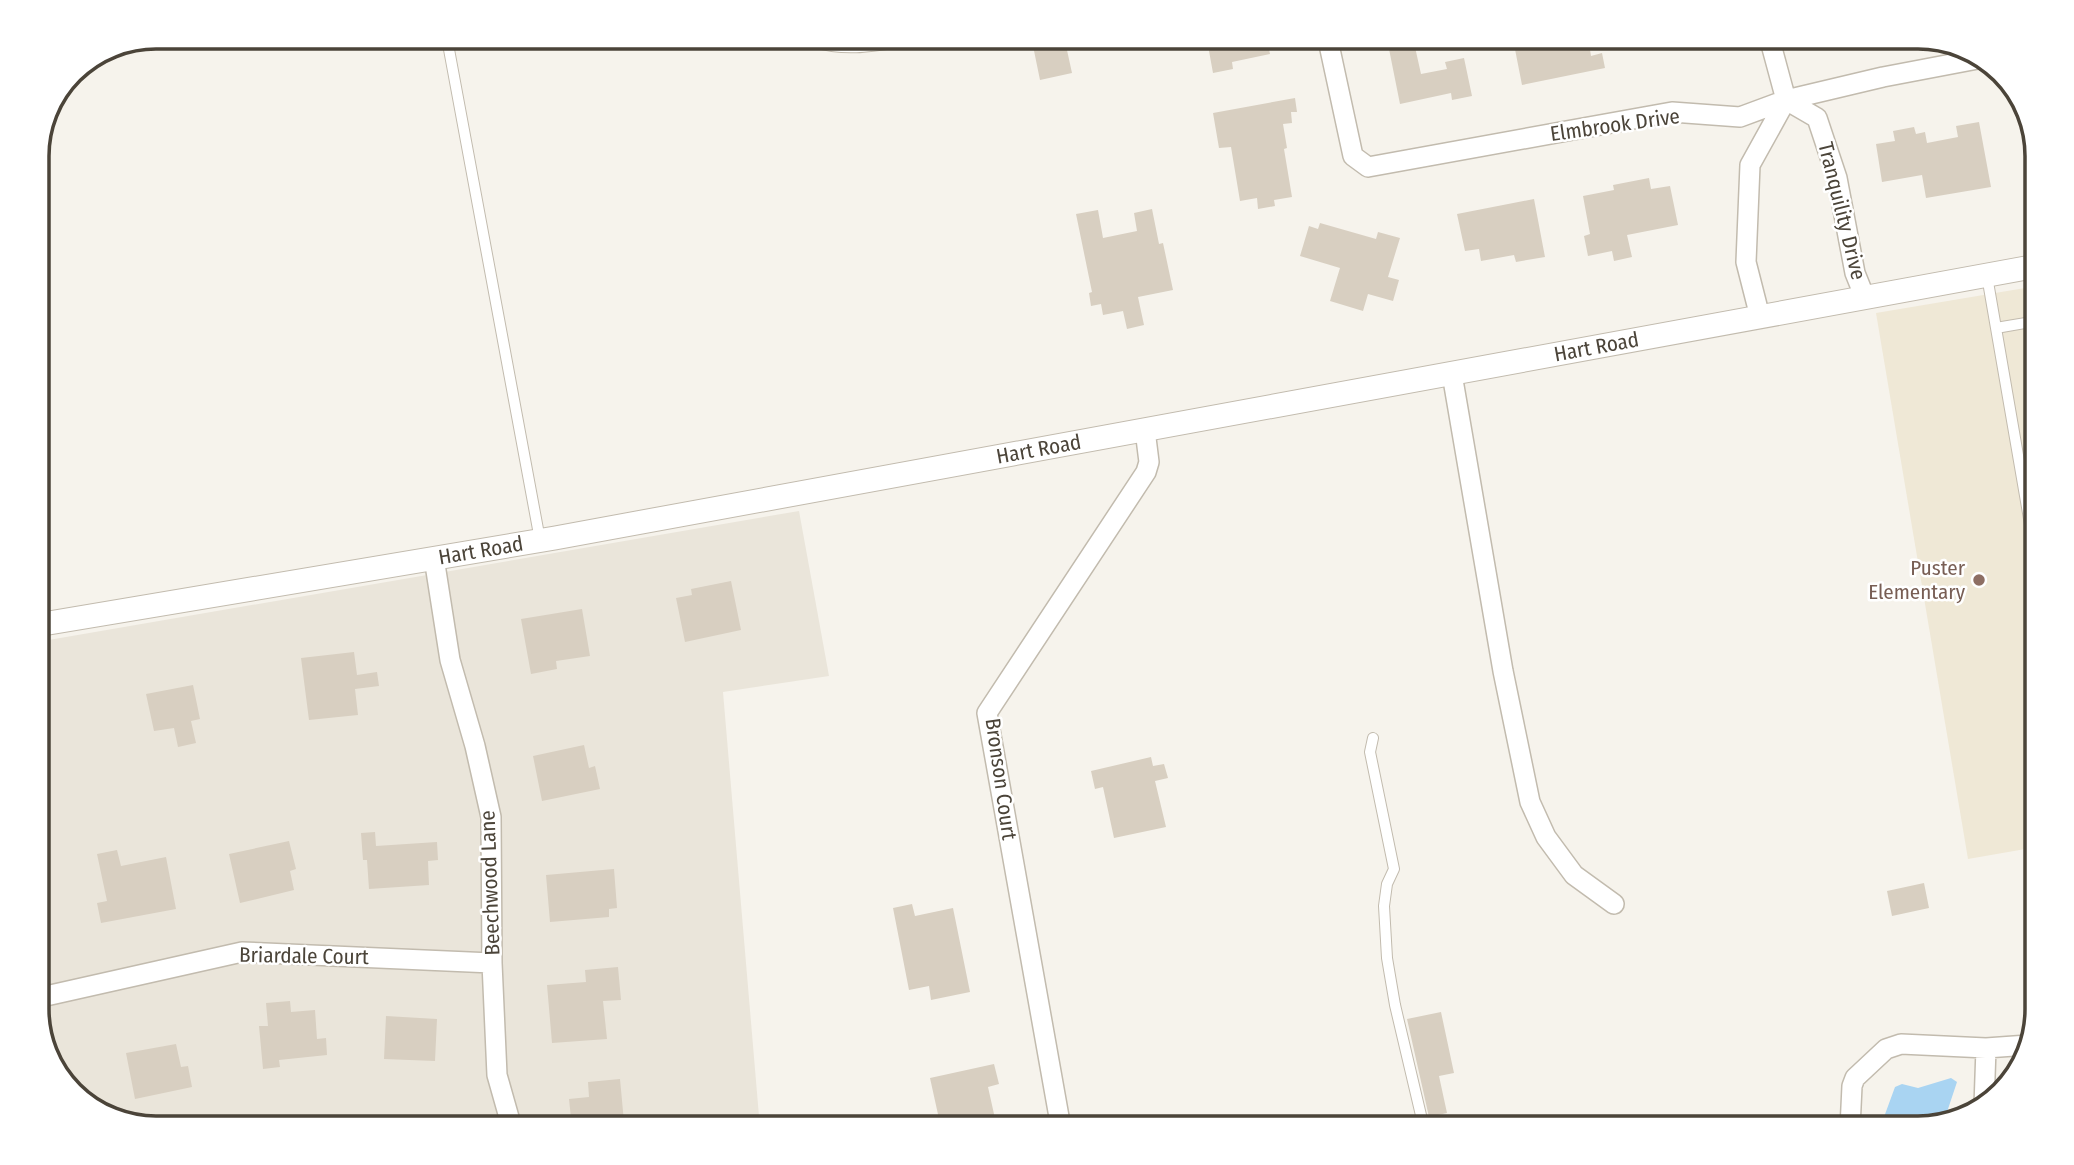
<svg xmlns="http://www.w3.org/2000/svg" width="2074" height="1165" viewBox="0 0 2074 1165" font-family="'Fira Sans Condensed',sans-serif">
<rect width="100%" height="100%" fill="#f6f3ec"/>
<path fill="#eae5da" d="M799 511 829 676 723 692 760 1128H156L97 1112 53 1069 37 1017V642Z"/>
<path fill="#efe8d6" d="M2037 286V847L1968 859 1876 313Z"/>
<path fill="#a9d4f2" d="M1951 1078 1957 1082 1944 1121 1919 1128H1882L1884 1117 1895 1087 1902 1084 1918 1088Z"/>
<path fill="#d8cfc1" d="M1576 38 1577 45 1589 43 1591 56 1602 53 1605 68 1522 85 1513 39Z
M1387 39H1403L1405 50 1415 47 1421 74 1447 69 1445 62 1464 58 1472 96 1452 100 1451 93 1400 104Z
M1207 40H1267L1270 54 1232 62 1233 69 1213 73Z
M1032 41H1065L1072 73 1040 80Z
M1295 98 1297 112H1291L1292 123 1283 124 1287 148 1284 149 1292 197 1274 200 1275 206 1258 209 1257 198 1240 201 1231 147 1219 148 1213 113Z
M1979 122 1991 187 1926 198 1922 175 1882 182 1876 144 1895 141 1893 131 1914 127 1916 134 1925 132 1927 143 1958 137 1956 126Z
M1649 178 1651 189 1670 186 1678 225 1627 235 1632 257 1614 261 1612 251 1588 256 1584 236 1590 234 1583 196 1614 190 1613 185Z
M1534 199 1545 257 1516 262 1514 255 1481 261 1479 249 1465 251 1457 214Z
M1152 209 1159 244 1163 243 1173 290 1138 297 1144 325 1127 329 1123 311 1103 315 1101 304 1091 306 1089 293 1092 292 1076 214 1098 210 1103 238 1137 231 1134 213Z
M1320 223 1376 239 1378 232 1400 238 1388 277 1399 280 1393 301 1368 294 1363 311 1330 301 1340 268 1300 256 1309 226 1318 229Z
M731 581 741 630 685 642 676 598 692 595 691 589Z
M582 609 590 656 556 661 557 669 531 674 521 619Z
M354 652 357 675 377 672 379 686 355 689 358 715 309 720 301 658Z
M193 685 200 719 191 721 196 743 178 747 174 728 154 731 146 694Z
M584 745 589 768 595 766 600 789 542 801 533 756Z
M1151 757 1153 766 1164 764 1168 778 1155 781 1166 827 1114 838 1103 787 1095 789 1091 771Z
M375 832 376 846 437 842 438 860 428 861 429 885 369 889 367 860H363L361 833Z
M289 841 296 869 290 871 294 890 240 903 229 854Z
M117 850 121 866 166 857 176 909 101 923 97 903 107 901 97 854Z
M614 869 617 908 609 909V917L550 922 546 875Z
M1924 883 1929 908 1892 916 1887 891Z
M912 904 915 916 953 908 970 992 931 1000 929 986 909 990 893 908Z
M618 967 621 1000 603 1001 607 1039 552 1043 547 985 586 982 585 970Z
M290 1001 291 1012 315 1010 317 1039 326 1038 327 1055 279 1060 280 1067 263 1069 259 1026H268L266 1003Z
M1441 1012 1454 1073 1439 1076 1447 1113 1429 1117 1407 1019Z
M386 1016 437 1019 435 1061 384 1059Z
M176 1044 181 1067 188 1066 192 1087 135 1099 126 1053Z
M994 1064 999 1084 988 1087 996 1123 992 1124 993 1128H941L930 1078Z
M620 1079 624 1122H620L621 1128H572L569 1099 589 1097 588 1082Z"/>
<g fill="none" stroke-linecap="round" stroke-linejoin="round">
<defs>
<path id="service" d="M814 42C844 51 868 47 898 42
M448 44 540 540
M1987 276 2037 565
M1996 328 2037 321
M2026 501 2037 499
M1373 738 1370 752 1394 869 1387 884 1384 906 1387 958 1395 1005 1424 1128"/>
<path id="minor" d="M1769 37 1786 100 1817 118 1837 178 1855 273 1865 298
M1328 40 1353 156 1368 167 1672 112 1740 117 1786 100 1883 77 1983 58
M1760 317 1746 262 1750 165 1786 100
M1452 374 1503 671 1530 802 1546 837 1574 875 1614 904
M434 558 450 660 475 746 491 817 492 963 497 1075 512 1128
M37 998 242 952 492 963
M1984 1106 1986 1048 2028 1045
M1061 1128 987 713 1146 472 1149 462 1145 430
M1850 1128 1852 1086 1855 1078 1886 1049 1901 1044 1986 1048"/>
<g id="tertiary">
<path id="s1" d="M37 625 555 538 2037 266"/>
</g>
</defs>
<use href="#service" stroke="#c2bbae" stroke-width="12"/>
<use href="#minor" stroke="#c2bbae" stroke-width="22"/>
<use href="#tertiary" stroke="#c2bbae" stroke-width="25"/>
<use href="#service" stroke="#fff" stroke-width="10"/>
<use href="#minor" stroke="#fff" stroke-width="19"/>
<use href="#tertiary" stroke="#fff" stroke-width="23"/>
</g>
<circle fill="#8d6e63" stroke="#fff" stroke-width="2.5" cx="1979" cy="580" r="7"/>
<g text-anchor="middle" stroke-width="5" stroke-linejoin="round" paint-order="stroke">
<g font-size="21" fill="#4b4439" stroke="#fff">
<text transform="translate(1615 125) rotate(-8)" y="7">Elmbrook Drive</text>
<text transform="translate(1842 211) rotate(76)" y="7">Tranquility Drive</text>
<text dy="7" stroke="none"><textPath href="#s1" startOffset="1584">Hart Road</textPath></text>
<text dy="7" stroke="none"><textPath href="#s1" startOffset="1017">Hart Road</textPath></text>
<text dy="7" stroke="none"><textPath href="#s1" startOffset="450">Hart Road</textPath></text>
<text transform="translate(1001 779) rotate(82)" y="7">Bronson Court</text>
<text transform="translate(490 883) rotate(-92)" y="7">Beechwood Lane</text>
<text transform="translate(304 956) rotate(1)" y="7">Briardale Court</text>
</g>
<g font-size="21" fill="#785e54" stroke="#fff" text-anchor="end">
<text x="1965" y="575">Puster<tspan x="1965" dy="24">Elementary</tspan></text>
</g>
</g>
<path d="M0 0H2074V1165H0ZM156 49H1918A107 107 0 0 1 2025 156V1009A107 107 0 0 1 1918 1116H156A107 107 0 0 1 49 1009V156A107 107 0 0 1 156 49Z" fill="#fff" fill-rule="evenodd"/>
<path fill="none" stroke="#4b4439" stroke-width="3.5" d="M156 49H1918A107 107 0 0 1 2025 156V1009A107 107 0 0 1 1918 1116H156A107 107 0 0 1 49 1009V156A107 107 0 0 1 156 49Z"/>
</svg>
